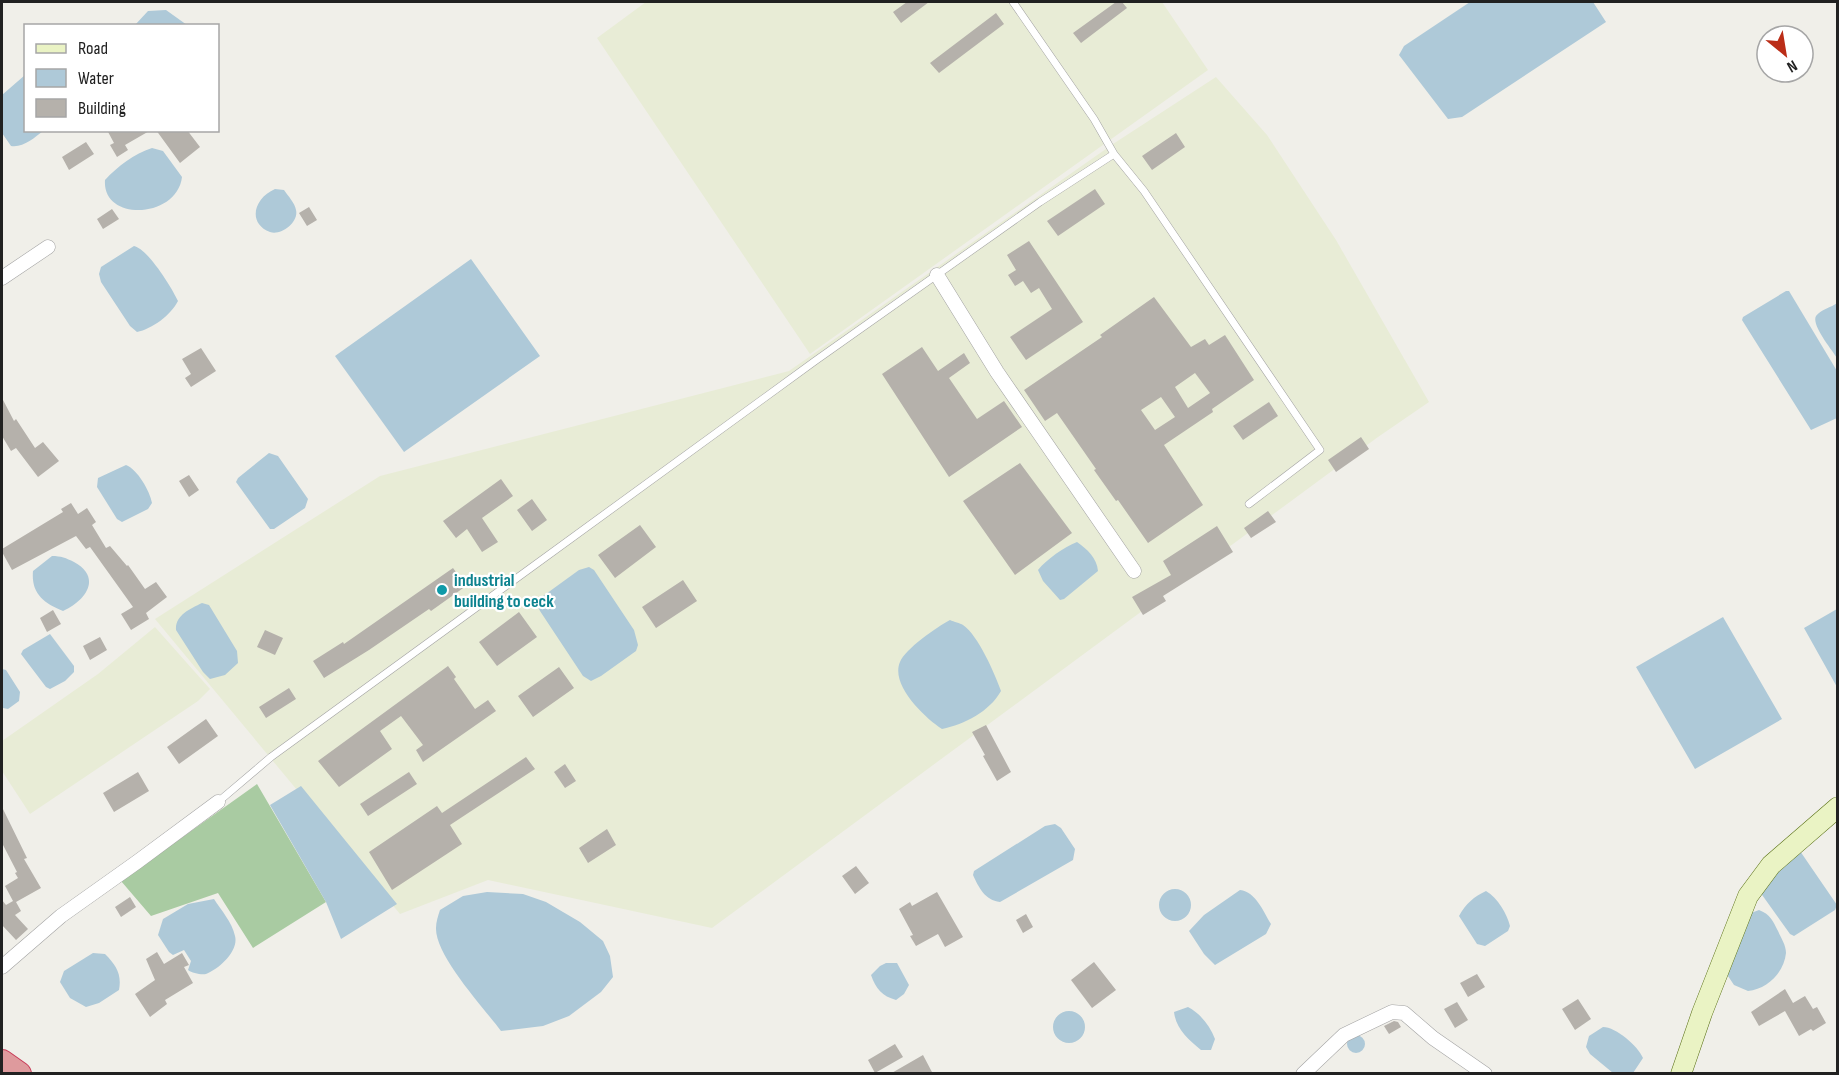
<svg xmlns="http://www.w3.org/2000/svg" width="1839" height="1075" viewBox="0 0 1839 1075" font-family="'Sofia Sans Condensed',sans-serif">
<rect width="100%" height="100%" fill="#f0efe9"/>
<path fill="#e8ecd6" d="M646 2H1162L1208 70 810 354 597 38Z
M1216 77 1267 135 1336 240 1429 402 1378 437 712 928 488 880 400 914 155 619 380 476 789 371 1113 144Z
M155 627 210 689 198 701 30 814 2 771V741L98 674Z"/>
<path fill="#a9cba2" d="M257 784 326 902 253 948 218 893 151 916 121 881Z"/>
<path fill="#aec9d8" d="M1470 2H1593L1606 22 1462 117 1448 119 1399 55 1404 46Z
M166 10 187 25H135L148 11Z
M25 75 26 130 43 131C34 138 23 148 11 146L2 133V95Z
M152 148 163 151 182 177C177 219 102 222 105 180 118 166 134 154 152 148Z
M275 189 284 190C288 196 295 203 296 210 299 222 281 236 270 232 247 223 254 198 275 189Z
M134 246C148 249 172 288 178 301 171 315 152 329 137 332L130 326 101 282 99 274 101 267Z
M471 259 540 356 404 452 335 356Z
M1786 291H1789L1837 371V418L1811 430 1742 320 1743 317Z
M1837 303V358C1832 350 1811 325 1816 316 1820 310 1832 307 1837 303Z
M269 453 278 456 308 499 305 508 274 529H270L236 482 238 478Z
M126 465C137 469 150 491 152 503L148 509 122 522 117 519 97 487 98 478Z
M1077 542C1087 549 1097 558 1098 571L1064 599 1060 600 1043 581 1038 570C1047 559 1064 547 1077 542Z
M52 556C61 556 66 558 74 562 103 578 85 601 63 611 43 603 31 593 33 571Z
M589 567 594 570 634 630 638 645 636 651 601 676 591 681 583 676 540 611 537 605 539 599 579 570Z
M202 603 209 605 237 651 238 663 225 675 210 679 203 672 176 630C175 615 190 609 202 603Z
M1837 609V687L1804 628Z
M1723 617 1782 719 1695 769 1636 667Z
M950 620C954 622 960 623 963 625 978 635 995 674 1001 691 989 712 965 724 942 729 925 718 890 685 900 662 905 649 937 627 950 620Z
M50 634 74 666V672L65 681 50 689 46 687 21 654 23 650Z
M2 669 6 670 20 692 19 701 8 709 3 708 2 706Z
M301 786 397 904 341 939 326 902 270 805Z
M1055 824 1061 828 1075 849 1073 860 1000 902C985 900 979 888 973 875L974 871 1045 826Z
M1800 851 1837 905 1835 910 1794 936 1790 934 1760 892 1761 887Z
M1159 905a16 16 0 1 1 32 0a16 16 0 1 1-32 0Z
M1240 890C1256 892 1263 911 1271 924L1266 934 1215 965 1204 954 1189 931 1204 915Z
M1486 891C1498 898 1507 914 1510 926L1508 931 1485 946 1477 944 1459 916C1466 903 1474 897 1486 891Z
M487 892 523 894 546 902 580 922 603 941 610 956 613 977 601 992 569 1016 543 1026 501 1031C484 1008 435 956 436 928 436 922 438 916 440 910L463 896Z
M214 899C221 910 232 922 235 936 239 951 219 969 206 974 201 975 192 973 188 970L191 961 184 950 173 955 169 952 158 935 163 919 188 904Z
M1759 910C1770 914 1773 921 1778 931 1781 938 1786 945 1786 953 1784 973 1767 989 1748 991L1734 985 1724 970 1751 913Z
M93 953 105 954C116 965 122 974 119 990L99 1003 86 1007 70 998 60 982 64 971Z
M886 963H897L909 985 904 994 896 1000C882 996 876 989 871 975L880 966Z
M1188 1007C1201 1014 1210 1026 1215 1039L1211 1050H1201C1188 1039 1176 1029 1174 1012Z
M1053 1027a16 16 0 1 1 32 0a16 16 0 1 1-32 0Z
M1603 1027C1616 1027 1638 1046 1643 1058L1633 1073H1613L1590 1054 1586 1047 1589 1036Z
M1347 1044a9 9 0 1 1 18 0a9 9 0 1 1-18 0Z"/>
<path fill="#b5b1ab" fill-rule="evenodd" d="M907 2H929L901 23 893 12Z
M1116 2H1122L1127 8 1081 43 1073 33Z
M996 13 1004 24 939 73 930 63Z
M107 130H151L125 145 128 150 117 157 110 145 114 143Z
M156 130H187L200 147 180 163Z
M1176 133 1185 147 1152 170 1142 156Z
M86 142 94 154 69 170 62 157Z
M1095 189 1105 204 1058 236 1047 221Z
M309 207 317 220 307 226 299 213Z
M112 209 119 219 103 229 97 219Z
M1029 241 1083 322 1026 360 1010 337 1052 309 1039 288 1031 293 1023 281 1015 286 1008 275 1016 270 1007 255Z
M1154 297 1191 347 1205 339 1209 345 1225 335 1254 380 1212 409 1213 412 1164 445 1203 505 1148 543 1118 500 1116 501 1094 470 1096 469 1057 413 1045 421 1024 390 1102 337 1100 335ZM1195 373 1210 393 1188 408 1175 387ZM1161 397 1175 417 1155 430 1141 410Z
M922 347 938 371 964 353 970 363 949 378 977 419 1004 401 1022 427 949 477 882 374Z
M201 348 216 371 191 387 185 378 191 374 182 359Z
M2 398 14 421 16 419 35 448 43 442 59 461 38 477 16 448 11 451 2 436Z
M1269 402 1278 416 1243 440 1233 426Z
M1361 437 1369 449 1336 472 1328 460Z
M1020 463 1072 533 1015 575 963 501Z
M189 475 199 490 189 497 179 481Z
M501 479 513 496 482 518 498 542 482 552 467 529 456 538 443 521Z
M532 499 547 520 532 531 517 510Z
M71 503 78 514 87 508 96 522 92 525 106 548 110 546 127 566 128 565 145 589 156 582 167 597 146 613 149 619 131 630 121 614 133 607 90 547 86 549 76 536 12 570 2 552V549L63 512 61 509Z
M1268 511 1276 522 1251 538 1244 528Z
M640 525 656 547 615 578 598 555Z
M1217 526 1233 552 1163 596 1166 601 1143 615 1132 597 1171 575 1163 561Z
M453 568 466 586 431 611 429 609 369 650 324 678 313 661 343 642 344 644Z
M683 580 697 601 656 628 642 607Z
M53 610 61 624 47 632 40 618Z
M519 612 537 637 497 666 479 642Z
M265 630 283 638 275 655 257 647Z
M100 637 107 650 90 660 83 646Z
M448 666 456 677 454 679 475 709 488 700 496 711 423 762 416 750 423 745 401 716 380 731 392 749 339 787 318 761Z
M559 667 574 688 533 717 518 696Z
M289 688 296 699 266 718 259 707Z
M206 719 218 736 179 764 167 747Z
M986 725 1011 772 997 781 983 756 985 755 972 732Z
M526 757 535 769 450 825 462 844 392 890 369 852 437 806 442 813Z
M565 764 576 781 565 788 554 772Z
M138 772 149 791 114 812 103 793Z
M409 772 417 784 368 816 360 804Z
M2 807 27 858 24 859 41 888 16 902 21 911 15 915 28 929 16 940 2 925V900L6 905 13 901 5 886 18 878 15 873 17 872 2 843Z
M607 829 616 845 588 863 579 848Z
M856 866 869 883 855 894 842 876Z
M937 892 963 937 945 947 938 934 916 946 910 936 913 935 899 909 910 902 912 906Z
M130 897 136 907 121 917 115 907Z
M1026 914 1033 927 1023 933 1016 920Z
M157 952 164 964 182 953 189 965 184 967 193 983 165 1000 167 1004 150 1017 135 994 155 980 146 959Z
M1094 962 1116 990 1092 1008 1071 980Z
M1477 974 1485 987 1468 997 1460 983Z
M1785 989 1793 1003 1805 996 1813 1009 1817 1007 1826 1023 1813 1031 1811 1029 1799 1036 1785 1011 1759 1026 1751 1012Z
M1578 999 1591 1019 1575 1030 1562 1009Z
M1457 1002 1468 1020 1455 1028 1444 1009Z
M1394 1021 1398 1022 1401 1027 1389 1034 1384 1026Z
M895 1044 903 1057 875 1073 868 1060Z
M923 1055 933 1074H890Z"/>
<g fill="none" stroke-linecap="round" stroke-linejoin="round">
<defs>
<path id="lane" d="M1013 2 1094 119 1114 154 1144 191 1320 450 1249 504
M218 802 271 757 815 361 1040 202 1114 154"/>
<path id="street" d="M937 275 997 372 1134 571
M2 278 48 247
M2 967 61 916 137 862 218 802
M1303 1074 1344 1035 1392 1012 1404 1013 1433 1038 1485 1074"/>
<path id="secondary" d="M1681 1074 1702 1013 1748 896 1771 865 1838 807"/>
<path id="highway" d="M2 1062 19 1074"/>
</defs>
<use href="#lane" stroke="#a2a2a2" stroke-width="8"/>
<use href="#street" stroke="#a2a2a2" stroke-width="15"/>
<use href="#secondary" stroke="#576e12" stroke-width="21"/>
<use href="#highway" stroke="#c83c59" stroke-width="26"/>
<use href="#lane" stroke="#fff" stroke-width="7"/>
<use href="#street" stroke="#fff" stroke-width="14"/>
<use href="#secondary" stroke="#eaf3c4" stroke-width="20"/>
<use href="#highway" stroke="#de9a9d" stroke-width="24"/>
</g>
<circle fill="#0f9aa8" stroke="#fff" stroke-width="2" cx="442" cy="590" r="6"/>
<g text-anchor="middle" stroke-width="4.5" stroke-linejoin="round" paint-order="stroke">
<g font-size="18" font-weight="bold" fill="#0d838f" stroke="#fff" text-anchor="start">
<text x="454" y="586">industrial<tspan x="454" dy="21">building to ceck</tspan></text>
</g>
</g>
<rect width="1839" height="1075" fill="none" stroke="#212121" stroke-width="6"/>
<rect x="24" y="24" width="195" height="108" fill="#ffffff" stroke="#a6a6a6" stroke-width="1.5"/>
<rect x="36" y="44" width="30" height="9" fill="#eaf3c4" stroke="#a6a6a6" stroke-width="1.5"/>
<text x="78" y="54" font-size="18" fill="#212121">Road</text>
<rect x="36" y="69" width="30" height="18" fill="#aec9d8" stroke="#a6a6a6" stroke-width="1.5"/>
<text x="78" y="84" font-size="18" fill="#212121">Water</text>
<rect x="36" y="99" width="30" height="18" fill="#b5b1ab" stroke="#a6a6a6" stroke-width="1.5"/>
<text x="78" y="114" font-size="18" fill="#212121">Building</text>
<g transform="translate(1785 54) rotate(150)"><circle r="28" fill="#ffffff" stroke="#a6a6a6" stroke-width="1.5"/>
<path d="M0-4.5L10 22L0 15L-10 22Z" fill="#bb2d17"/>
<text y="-9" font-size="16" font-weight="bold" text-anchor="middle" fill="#212121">N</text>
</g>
</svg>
